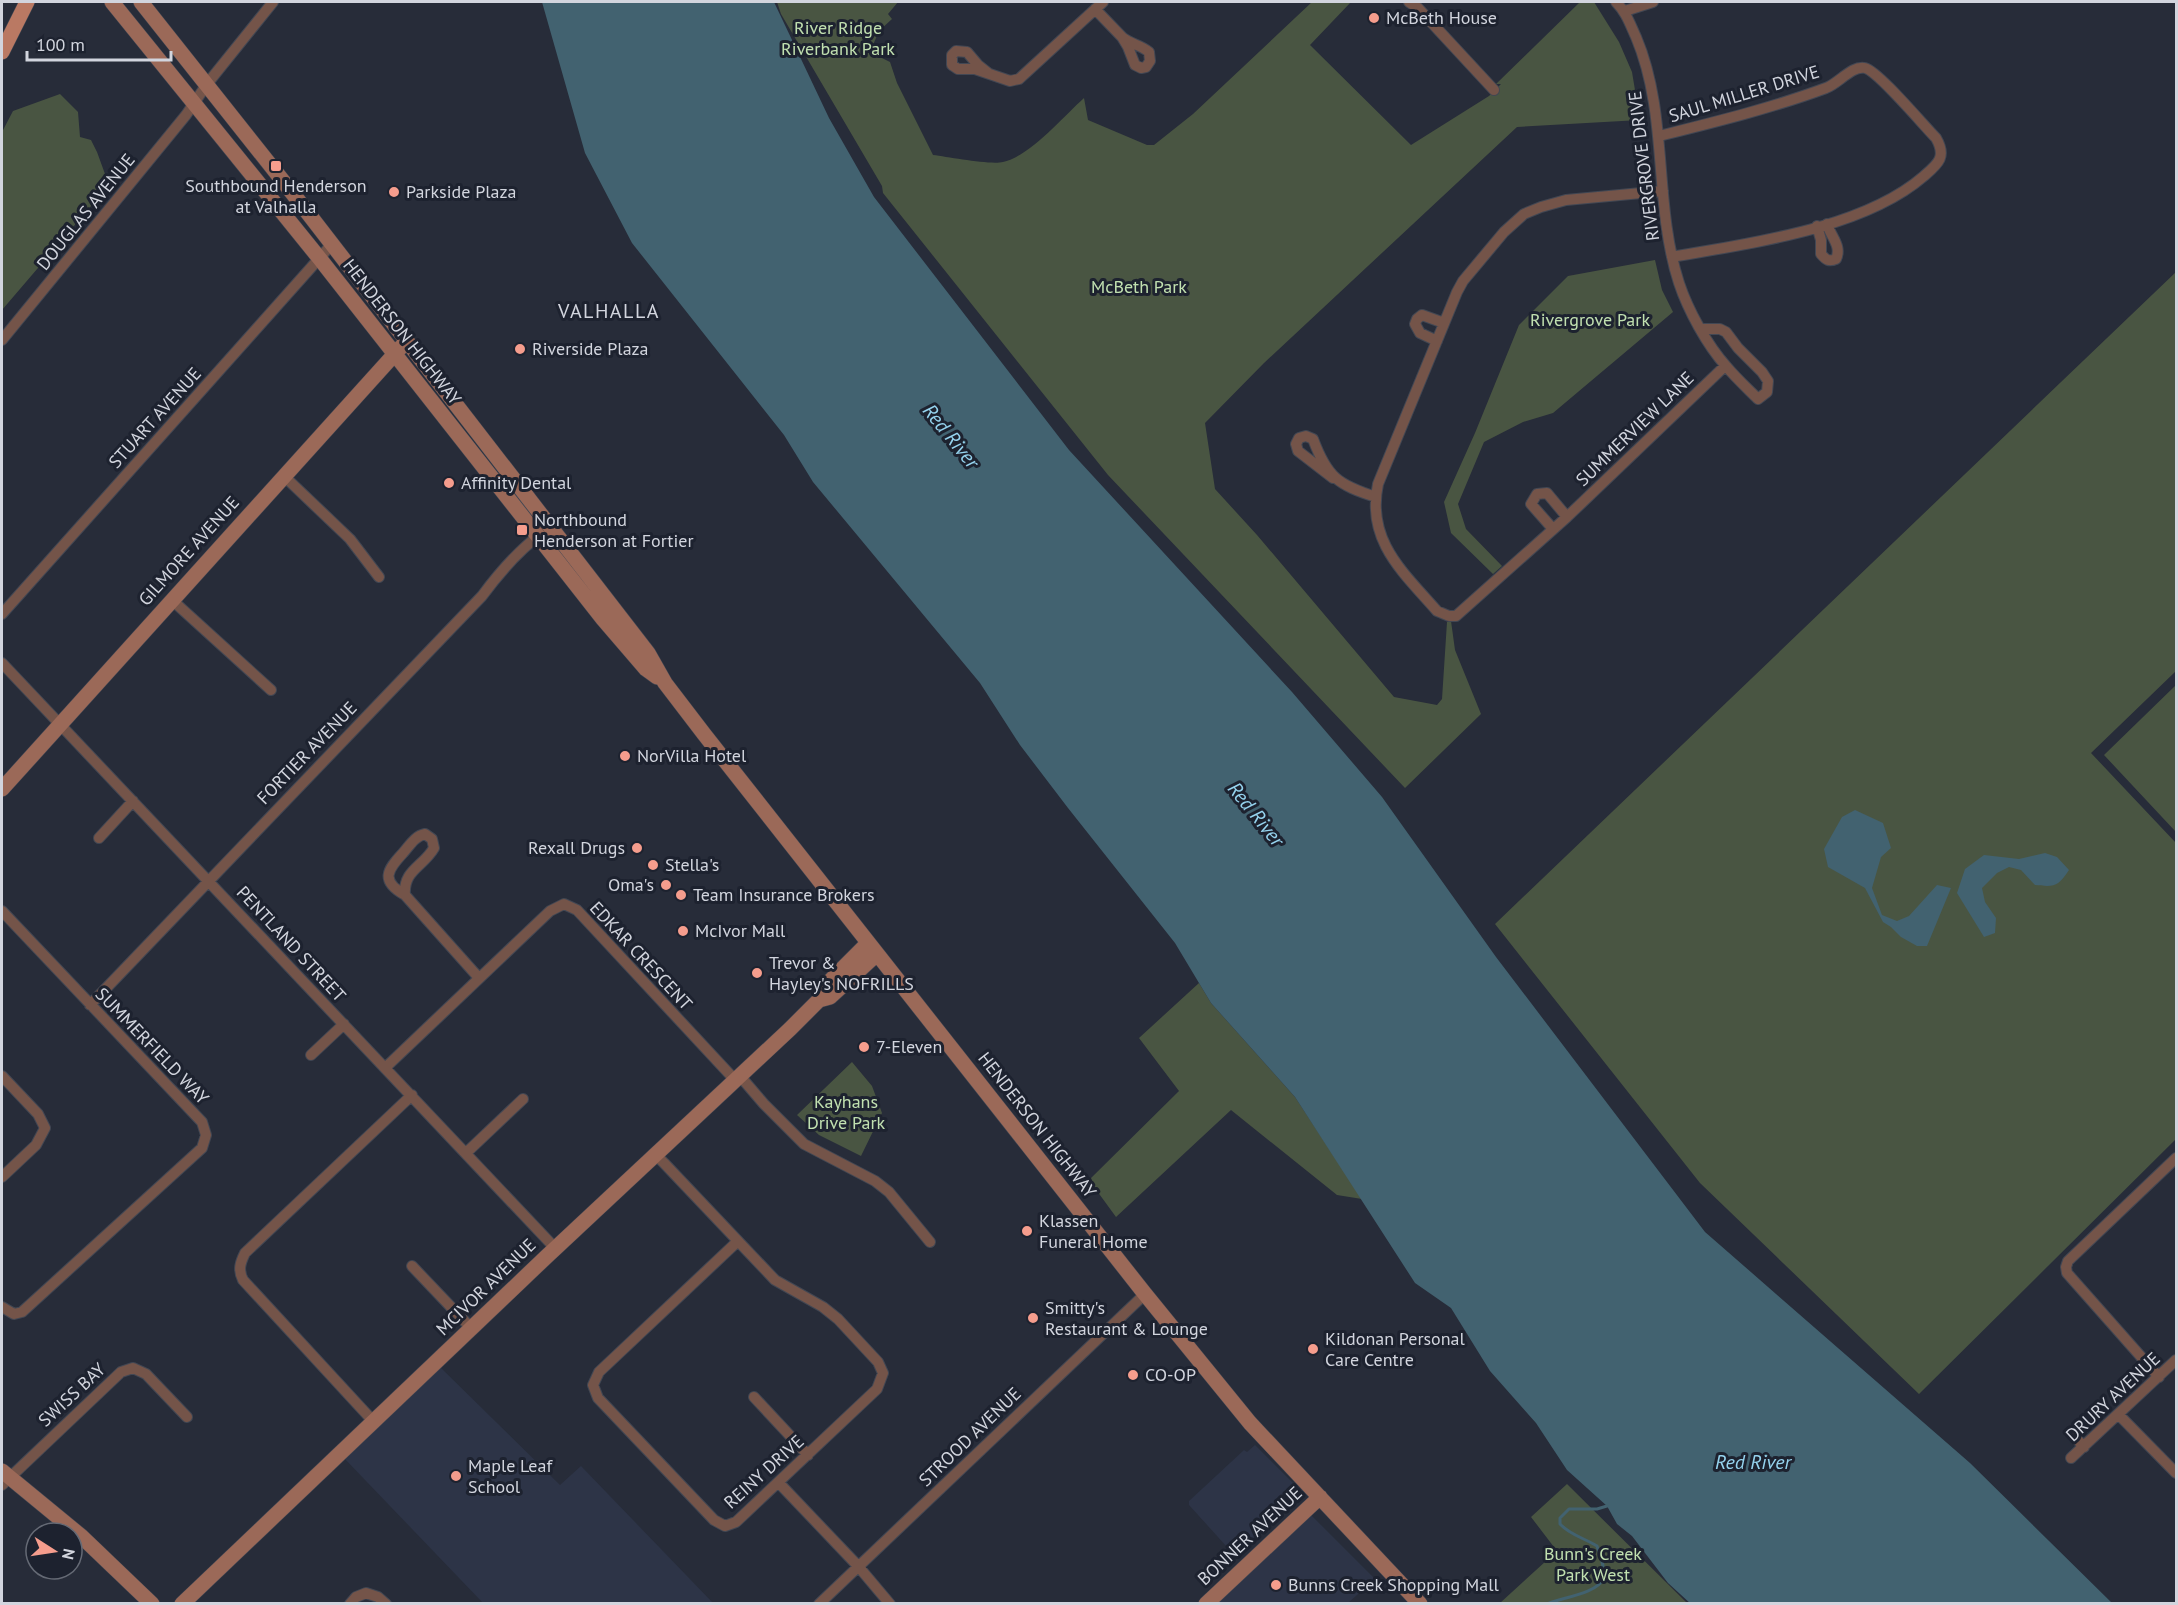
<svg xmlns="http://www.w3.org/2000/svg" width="2178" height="1605" viewBox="0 0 2178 1605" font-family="'PT Sans',sans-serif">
<rect width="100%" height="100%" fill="#272c39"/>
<path fill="#2d3447" d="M440 1367 560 1485 581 1466 713 1603H483L343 1457Z
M1255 1445 1302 1492 1236 1557 1189 1505V1501L1244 1450 1247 1452Z
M1310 1514 1375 1579 1348 1603 1213 1604Z"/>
<path fill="#495542" d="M777 2H898L888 14 892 19 879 31 870 52 890 62 897 83 933 155C949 157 990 165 1003 162 1030 156 1063 117 1084 98L1088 120 1147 145H1154L1193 114 1312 2H1351L1310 45 1411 145 1489 96 1501 84H1496L1580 2H1594L1619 42 1632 72 1640 120 1517 127 1264 363 1205 423 1215 489 1257 535 1394 697 1437 705 1442 699 1447 622 1451 621 1455 650 1481 714 1405 788 1108 475 883 193 882 186 781 14Z
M60 94 78 112 80 137 91 140 97 152 109 185 2 310V132L13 111Z
M1655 260 1662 290 1673 312 1553 413 1523 422 1484 442 1458 504 1466 529 1502 566 1493 574 1451 533 1444 502 1475 433 1519 325 1568 276Z
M2176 272V671L2091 753 2176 843V1139L1919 1394 1700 1183 1495 924Z
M2176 685V832L2104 755Z
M1199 983 1211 1003 1295 1097 1362 1199 1337 1195 1231 1110 1116 1217 1089 1180 1179 1091 1139 1038Z
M852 1062 872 1086 882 1113 861 1156 819 1135 797 1115Z
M1567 1484 1687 1603H1500L1557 1551 1531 1517Z"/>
<path fill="#426270" d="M542 2H774L829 118 874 197 1069 450 1292 692 1382 797 1496 957 1705 1232 1970 1463 2112 1603 1691 1604 1668 1583 1632 1536 1617 1524 1607 1506 1567 1470 1536 1423 1490 1371 1451 1308 1415 1283 1295 1097 1211 1003 1175 943 1068 808 1020 745 980 683 813 482 784 435 632 243 585 153Z
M1855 810 1883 823 1891 848 1881 857 1872 888 1882 915 1897 921 1909 916 1937 885 1951 888 1927 946H1917L1901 937 1891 927 1883 922 1865 888 1828 867 1824 849 1842 817Z
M2045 853 2057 857 2069 870C2058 887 2054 887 2035 885L2021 870 2009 867 1997 873 1982 888 1985 902 1996 918 1995 933 1984 937 1957 893 1965 869 1984 855 2019 859Z"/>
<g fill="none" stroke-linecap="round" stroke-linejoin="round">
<path stroke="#426270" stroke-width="3" d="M1547 1604C1560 1598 1598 1593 1603 1579 1606 1569 1600 1555 1597 1546 1584 1538 1570 1535 1560 1524V1518L1569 1509H1597L1607 1506"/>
<defs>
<path id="street" d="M1409 2 1418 8 1494 90
M1616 2C1626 12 1630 24 1636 37 1669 115 1653 203 1679 283 1688 310 1707 345 1726 366 1736 378 1747 388 1758 399L1767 392 1768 381 1762 372 1738 348 1726 332 1720 329H1701
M1095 9 1122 37 1128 47 1135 65 1141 68 1146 67 1150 61 1149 52C1141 45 1130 44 1122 37
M1625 11 1653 2
M988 73 978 65 967 52 956 51 952 55V65L958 69H975L1010 81 1019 79 1103 2
M1659 136C1715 122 1772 108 1826 88 1838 84 1852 65 1865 68 1878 71 1924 126 1936 138 1947 157 1938 164 1924 176 1863 229 1750 243 1672 257
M1663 191 1566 200 1541 207 1524 214 1504 232 1463 281 1457 292 1378 484C1366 541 1403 572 1437 611L1449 616H1456L1567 517 1725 366
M1817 226 1821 240V254C1826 260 1829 262 1836 259 1842 246 1831 237 1827 224
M2 340 186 115 207 84 273 2
M1437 341 1420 333 1415 324 1417 319 1422 315 1444 323
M284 476 350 539 379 577
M1333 478 1298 451 1296 444 1299 438 1306 436 1313 439C1327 477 1338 485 1376 497
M1553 529 1531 504 1537 494 1547 493 1567 517
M172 600 271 690
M2 614 332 244
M2 663 555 1248
M99 838 133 801
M405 895C403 870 423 867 434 848L432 839 425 834C415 836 410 845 403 853 387 870 380 881 405 895L479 978
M2 911 202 1122 206 1135 202 1148 22 1312 14 1314 2 1307
M90 1005 482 596C499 573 519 550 542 533
M311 1055 344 1024
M386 1067 550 911 564 904 577 910 735 1080
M2 1076 38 1114 45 1128 36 1145 2 1177
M740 1076 764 1104 804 1144 875 1181 889 1192 930 1242
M466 1153 523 1099
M656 1155 664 1163 775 1280 823 1307 838 1319 878 1362 883 1373 877 1389 736 1522 725 1526 714 1520 598 1398 593 1385 599 1372 738 1241
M412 1266 471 1328
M2159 1377 2067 1273 2066 1267 2068 1261 2176 1158
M754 1397 808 1455
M2118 1414 2176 1473
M373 1421 243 1280C238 1270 240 1263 245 1253L412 1095
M2074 1436 2084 1447
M2071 1458 2176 1360
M779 1483 858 1566 890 1604
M2 1485 121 1372 133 1368 146 1374 187 1417
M350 1604 356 1597 366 1593 378 1597 386 1604
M819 1604 1145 1294"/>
<path id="secondary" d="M112 2 320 259 603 619 646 669 657 677
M141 2 294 195 648 653 665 683 704 734 1145 1294 1250 1423 1420 1604
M2 789 401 347
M819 1000 830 997 877 954
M2 1471 81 1536 152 1604
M182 1604 545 1258 790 1029 819 1000 822 989 868 943
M1206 1604 1320 1497"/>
<path id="primary" d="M2 52 27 2"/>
</defs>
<use href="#street" stroke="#424753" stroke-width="12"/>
<use href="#secondary" stroke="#424753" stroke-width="16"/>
<use href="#primary" stroke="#424753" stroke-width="16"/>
<use href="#street" stroke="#745449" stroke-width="10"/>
<use href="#secondary" stroke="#9b6958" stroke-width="15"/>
<use href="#primary" stroke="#ba7963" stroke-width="15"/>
</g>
<g fill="#f59d8d" stroke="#1d222f" stroke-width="2">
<circle cx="1374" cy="18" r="6"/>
<rect x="270" y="160" width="12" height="12" rx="3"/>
<circle cx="394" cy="192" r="6"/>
<circle cx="520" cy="349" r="6"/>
<circle cx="449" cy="483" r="6"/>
<rect x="516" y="524" width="12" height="12" rx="3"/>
<circle cx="625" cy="756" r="6"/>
<circle cx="637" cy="848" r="6"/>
<circle cx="653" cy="865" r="6"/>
<circle cx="666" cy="885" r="6"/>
<circle cx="681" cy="895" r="6"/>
<circle cx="683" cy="931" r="6"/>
<circle cx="757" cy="973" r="6"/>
<circle cx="864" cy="1047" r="6"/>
<circle cx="1027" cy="1231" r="6"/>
<circle cx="1033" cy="1318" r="6"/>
<circle cx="1313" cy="1349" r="6"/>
<circle cx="1133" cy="1375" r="6"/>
<circle cx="456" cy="1476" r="6"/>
<circle cx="1276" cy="1585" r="6"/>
</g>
<g text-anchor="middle" stroke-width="6" stroke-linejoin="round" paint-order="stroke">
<g font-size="18" fill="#d2d5de" stroke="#1d222f" text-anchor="start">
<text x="1386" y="24">McBeth House</text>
<text x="276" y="192" text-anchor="middle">Southbound Henderson<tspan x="276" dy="21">at Valhalla</tspan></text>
<text x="406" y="198">Parkside Plaza</text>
<text x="532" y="355">Riverside Plaza</text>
<text x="461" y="489">Affinity Dental</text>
<text x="534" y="526">Northbound<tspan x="534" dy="21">Henderson at Fortier</tspan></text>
<text x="637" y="762">NorVilla Hotel</text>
<text x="625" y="854" text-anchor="end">Rexall Drugs</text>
<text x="665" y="871">Stella's</text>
<text x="654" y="891" text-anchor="end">Oma's</text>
<text x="693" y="901">Team Insurance Brokers</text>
<text x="695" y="937">McIvor Mall</text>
<text x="769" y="969">Trevor &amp;<tspan x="769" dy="21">Hayley's NOFRILLS</tspan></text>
<text x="876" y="1053">7-Eleven</text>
<text x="1039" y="1227">Klassen<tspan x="1039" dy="21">Funeral Home</tspan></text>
<text x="1045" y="1314">Smitty's<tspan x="1045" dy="21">Restaurant &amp; Lounge</tspan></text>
<text x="1325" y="1345">Kildonan Personal<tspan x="1325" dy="21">Care Centre</tspan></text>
<text x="1145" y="1381">CO-OP</text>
<text x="468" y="1472">Maple Leaf<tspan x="468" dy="21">School</tspan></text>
<text x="1288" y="1591">Bunns Creek Shopping Mall</text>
</g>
<g font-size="18" fill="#c1e0b0" stroke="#1d222f">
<text x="838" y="34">River Ridge<tspan x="838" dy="21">Riverbank Park</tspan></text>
<text x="1139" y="293">McBeth Park</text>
<text x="1590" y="326">Rivergrove Park</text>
<text x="846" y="1108">Kayhans<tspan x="846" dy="21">Drive Park</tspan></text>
<text x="1593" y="1560">Bunn's Creek<tspan x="1593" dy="21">Park West</tspan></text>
</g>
<g font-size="18" fill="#d2d5de" stroke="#1d222f">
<text transform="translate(1744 94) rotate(-17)" y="6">SAUL MILLER DRIVE</text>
<text transform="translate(1644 166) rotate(-97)" y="6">RIVERGROVE DRIVE</text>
<text transform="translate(86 212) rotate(-51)" y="6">DOUGLAS AVENUE</text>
<text transform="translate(402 332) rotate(52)" y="6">HENDERSON HIGHWAY</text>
<text transform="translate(155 418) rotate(-48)" y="6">STUART AVENUE</text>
<text transform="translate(1635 429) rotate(-44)" y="6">SUMMERVIEW LANE</text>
<text transform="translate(189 551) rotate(-48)" y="6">GILMORE AVENUE</text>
<text transform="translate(307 753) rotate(-46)" y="6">FORTIER AVENUE</text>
<text transform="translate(291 944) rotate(47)" y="6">PENTLAND STREET</text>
<text transform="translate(641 956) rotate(47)" y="6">EDKAR CRESCENT</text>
<text transform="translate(152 1046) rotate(46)" y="6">SUMMERFIELD WAY</text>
<text transform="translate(1037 1125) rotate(52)" y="6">HENDERSON HIGHWAY</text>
<text transform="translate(486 1287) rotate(-44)" y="6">MCIVOR AVENUE</text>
<text transform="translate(72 1395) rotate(-43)" y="6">SWISS BAY</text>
<text transform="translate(2113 1397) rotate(-43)" y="6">DRURY AVENUE</text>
<text transform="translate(970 1437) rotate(-44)" y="6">STROOD AVENUE</text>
<text transform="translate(764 1472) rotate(-42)" y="6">REINY DRIVE</text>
<text transform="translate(1250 1536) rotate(-43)" y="6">BONNER AVENUE</text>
</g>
<g font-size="20" letter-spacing="1.5" fill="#d2d5de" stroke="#1d222f">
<text x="609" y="318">VALHALLA</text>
</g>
<g font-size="20" font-style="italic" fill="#95d3ee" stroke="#1d222f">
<text transform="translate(951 436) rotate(51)" y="7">Red River</text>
<text transform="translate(1256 814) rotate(51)" y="7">Red River</text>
<text x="1753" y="1469">Red River</text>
</g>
</g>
<rect width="2178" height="1605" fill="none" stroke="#d2d5de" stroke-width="6"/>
<g transform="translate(54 1551) rotate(102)"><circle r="28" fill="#1d222f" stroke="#656a75" stroke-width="1.5"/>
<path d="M0-4.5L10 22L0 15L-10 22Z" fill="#f59d8d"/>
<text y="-9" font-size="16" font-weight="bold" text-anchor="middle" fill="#d2d5de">N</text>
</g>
<path d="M27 51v9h144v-9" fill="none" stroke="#d2d5de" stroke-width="3"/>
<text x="36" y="51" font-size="18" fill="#d2d5de" stroke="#1d222f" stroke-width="4.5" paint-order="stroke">100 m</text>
</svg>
